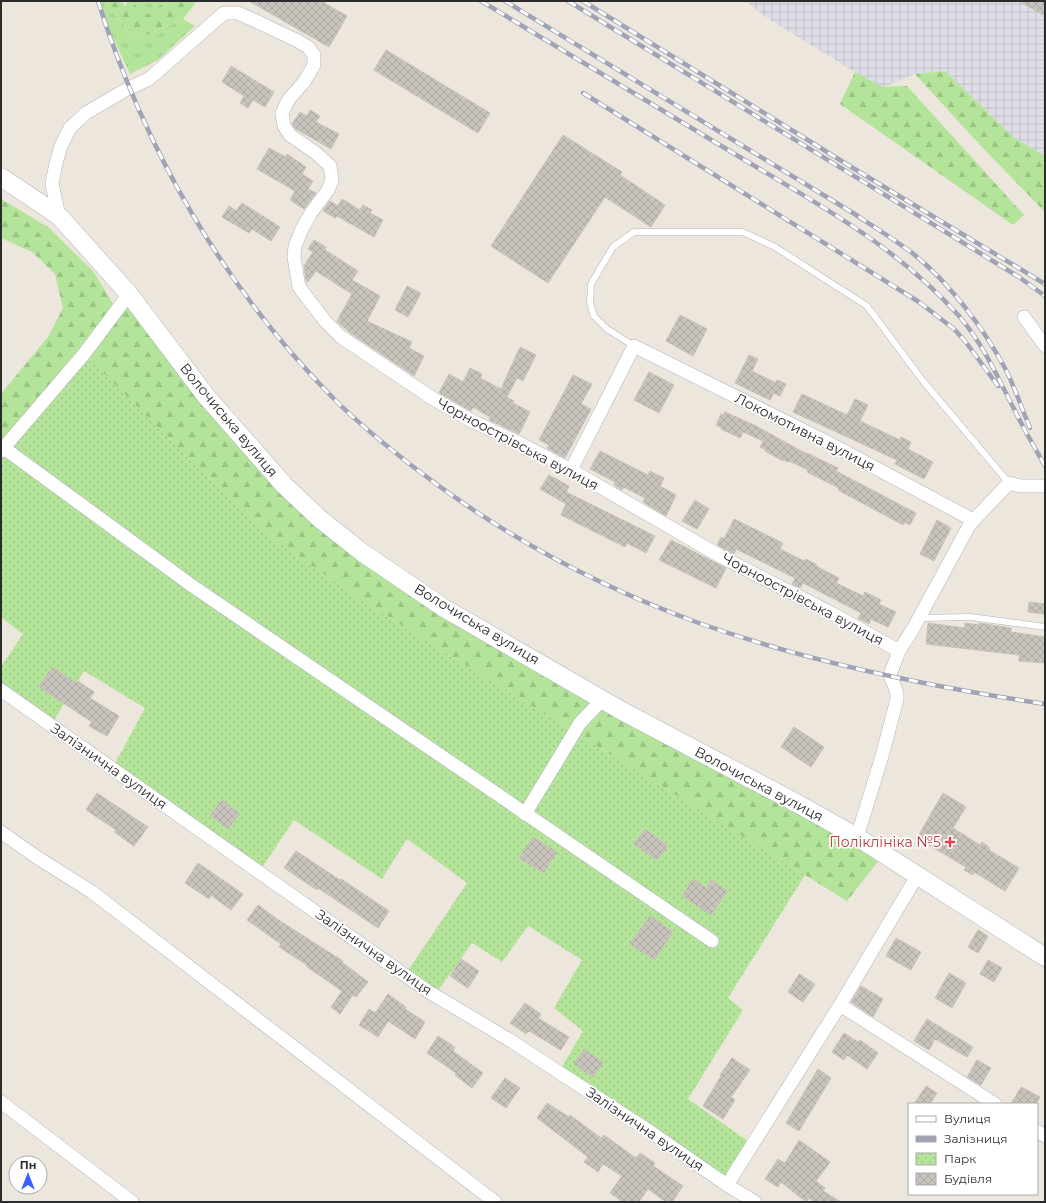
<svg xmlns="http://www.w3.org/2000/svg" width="1046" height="1203" viewBox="0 0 1046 1203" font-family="Montserrat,sans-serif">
<defs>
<pattern id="industrial-grid" width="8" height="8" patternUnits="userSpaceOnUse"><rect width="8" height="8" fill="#dfdde5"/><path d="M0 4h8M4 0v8" fill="none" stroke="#c0bec5"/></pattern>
<pattern id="grass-tufts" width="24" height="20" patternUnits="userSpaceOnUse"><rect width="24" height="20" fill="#b3e499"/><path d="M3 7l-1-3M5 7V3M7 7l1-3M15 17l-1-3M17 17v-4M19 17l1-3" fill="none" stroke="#9ac484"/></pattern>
<pattern id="forest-firs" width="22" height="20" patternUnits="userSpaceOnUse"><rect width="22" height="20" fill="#b3e499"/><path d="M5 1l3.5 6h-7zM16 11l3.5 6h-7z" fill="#9ac484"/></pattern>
<pattern id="park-dots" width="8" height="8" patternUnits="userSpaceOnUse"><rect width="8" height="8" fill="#b3e499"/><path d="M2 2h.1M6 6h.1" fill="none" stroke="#9ac484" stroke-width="1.8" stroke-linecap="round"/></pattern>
<pattern id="building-cross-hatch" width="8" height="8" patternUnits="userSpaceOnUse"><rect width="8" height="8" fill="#c8c3bc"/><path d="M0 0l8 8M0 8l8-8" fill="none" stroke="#aca8a2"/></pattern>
</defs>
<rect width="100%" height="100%" fill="#ede6dd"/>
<path fill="url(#industrial-grid)" d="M746 1H1045V156L1013 137 945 71 915 74 883 87 855 72 764 16Z"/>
<path fill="url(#grass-tufts)" d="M96 1H107L108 6 135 40 183 19 195 26 158 60 130 74Z
M134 1H175L171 4 160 5 150 14H140Z"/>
<path fill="url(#forest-firs)" d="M107 1H122L125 6 128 1H134L140 14H150L160 5 171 4 175 1H197L183 19 135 40 108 6Z
M945 71 1013 137 1045 156V212L980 145 915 74Z
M855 72 883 87 907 86 1024 215 1013 225 840 104Z
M1 199 48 227 93 271 117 310 129 294 206 396 363 553 884 854 847 901 359 599 261 530 84 354 1 451V394L48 337 63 308 55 274 32 252 1 238Z"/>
<path fill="url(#park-dots)" d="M84 354 261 530 359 599 805 875 728 998 743 1010 688 1099 752 1144 727 1185 559 1072 583 1031 554 1008 582 960 528 926 502 962 472 943 435 995 405 975 467 883 407 839 382 879 294 820 259 872 112 769 145 708 84 671 51 725 1 690V667L23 634 1 617V451Z"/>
<path fill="url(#building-cross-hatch)" stroke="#c8c2b6" d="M249 1H321L347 16 329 47Z
M1019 1H1045V16Z
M386 50 490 113 478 133 374 70Z
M231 66 274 92 265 107 253 100 248 108 240 103 244 96 222 82Z
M310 110 320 116 316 122 339 134 331 149 296 129 292 124 300 112 307 116Z
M563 135 622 172 620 175 665 205 651 227 605 197 548 283 491 246Z
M269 148 286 157 287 154 306 167 302 174 313 181 308 189 316 193 304 209 290 200 295 191 257 169Z
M342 199 360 210 363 205 372 210 370 213 383 220 374 237 337 216 335 218 323 211 330 201 338 206Z
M242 203 280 227 271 241 252 229 249 233 222 217 229 206 236 211Z
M314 240 326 247 325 250 358 271 352 280 380 296 367 321 412 342 409 348 424 356 414 376 350 333 337 321 352 294 316 271 308 282 306 281 304 266 313 252 308 249Z
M407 286 421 293 408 317 395 310Z
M680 315 707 329 693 356 666 341Z
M520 347 536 355 523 381 517 378 507 397 514 401 513 403 530 412 519 434 489 420 490 417 473 407 471 411 439 393 449 374 463 382 470 368 482 374 480 378 501 389Z
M749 355 758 359 752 371 776 383 777 380 786 384 780 396 774 393 770 400 735 383Z
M649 372 674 385 659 413 634 400Z
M573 375 592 384 581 404 591 409 565 458 547 448 549 445 539 440Z
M802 394 847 415 855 399 868 405 860 421 900 440 901 437 911 442 908 449 933 462 924 479 895 464 897 460 793 412Z
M725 412 754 425 807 454V453L838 468 836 471 916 513 910 525 905 522 903 525 838 490 839 488 807 472 808 470 789 461 788 462 784 460 783 461 765 451 766 450 760 447 763 441 743 432 740 438 721 429 722 428 716 425 721 414 724 415Z
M600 451 648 475 650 471 664 478 660 486 676 495 666 516 643 502 645 498 624 487 622 490 614 485 615 482 590 469Z
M549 475 569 486 566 492 655 536 646 553 627 543 625 547 561 515 566 504 540 489Z
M695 500 709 509 697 529 682 521Z
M734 519 783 543 780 549 804 561 806 559 817 565 816 566 839 578 836 583 863 596 865 592 881 600 879 604 896 612 888 627 871 619 869 624 861 620 858 619 861 613 803 583 800 588 792 584 795 578 736 549 734 554 717 545 721 537 724 539Z
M937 520 951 528 934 561 920 554Z
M671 540 726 568 716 588 659 560Z
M1029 602 1045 604V614L1028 612Z
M928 623 965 628V623L978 625 979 623 1011 628V632L1045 637V663L1019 661V655L926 644Z
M52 667 76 683 78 681 94 692 90 698 119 716 107 736 89 726 92 722 39 687Z
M794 727 824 747 811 767 781 747Z
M97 793 148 827 134 846 114 832 116 830 86 810Z
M943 793 966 807 953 828 980 845 982 842 990 848 989 850 1019 868 1005 891 974 872 973 875 964 870 966 867 917 838Z
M222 800 240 814 228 829 210 815Z
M645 829 668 846 657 860 634 844Z
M533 837 557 852 544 873 519 858Z
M296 851 340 880 341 879 389 911 378 928 318 888 317 890 284 868Z
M198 863 243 894 231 910 211 895 209 899 185 883Z
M693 879 706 888 711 880 727 891 711 915 682 896Z
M258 905 280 921 343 961 342 962 368 982 356 997 353 995 340 1014 331 1007 342 991 306 966 307 965 279 947 281 944 247 920Z
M650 916 673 932 654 960 630 944Z
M978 930 988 936 978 953 968 947Z
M896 938 921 952 911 970 886 956Z
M461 959 479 971 468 988 450 976Z
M988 960 1002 968 994 982 980 974Z
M949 973 966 983 952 1008 935 998Z
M799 974 815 984 803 1002 788 992Z
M861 986 883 999 873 1017 851 1002Z
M388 994 406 1007 405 1009 425 1022 415 1039 388 1021 378 1037 359 1025 369 1009 375 1013Z
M525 1003 541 1014 538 1018 569 1037 561 1050 529 1031 526 1034 510 1023Z
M927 1019 973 1047 967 1057 935 1039 929 1050 914 1041Z
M844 1033 858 1042 860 1040 878 1053 867 1069 847 1055 844 1060 832 1052Z
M438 1036 455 1047 453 1051 483 1073 472 1088 455 1075 456 1073 427 1053Z
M584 1049 603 1062 593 1077 574 1064Z
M732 1058 750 1070 731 1097 735 1100 723 1119 703 1106 721 1076 720 1075Z
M977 1060 991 1068 981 1085 967 1077Z
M818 1069 831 1078 799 1131 786 1123Z
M505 1078 520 1088 506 1108 491 1098Z
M926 1086 937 1093 930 1104H914Z
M1021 1087 1040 1097 1036 1104H1011Z
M547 1103 569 1117 570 1115 601 1138 604 1135 636 1158 640 1153 655 1163 653 1166 683 1186 672 1202H666L648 1189 639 1202H623L610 1193 622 1176 603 1164 598 1172 584 1162 588 1157 537 1118Z
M799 1140 830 1162 816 1181 825 1188 823 1191 841 1202H814L809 1198 806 1202 781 1182 778 1187 765 1179 778 1159 785 1163Z"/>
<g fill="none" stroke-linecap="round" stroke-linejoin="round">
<defs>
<path id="lane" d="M634 346 607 329 594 316 590 303 591 284 613 247 634 232H743L775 247 867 306 923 381 1009 483
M919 618 971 617 1045 627"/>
<path id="street" d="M59 216 52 184 56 163 61 146 70 128 86 113 129 88 149 79 224 13H238L256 21 298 41 308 47 314 55V65L304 82 289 99 282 113 284 126 290 135 316 153 330 166 332 180 328 190 311 213 302 229 295 246 294 257 299 287 325 321 341 337 432 398 470 420 525 446 571 470 720 556 833 614 899 651
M1024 317 1045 346
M4 448 191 585 712 941
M1 451 84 354 129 294
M571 470 634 346 829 443 973 520
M1 690 429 992 508 1039 652 1133 727 1185 755 1202
M525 814 580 723 603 699
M1 832 38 858 92 892 495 1202
M857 837 882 756 897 699V693L890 675 899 651 913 629 970 524 1009 483 1020 486H1045
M840 1005 995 1104
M1 1102 132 1202
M1037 1131 1045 1136
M727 1185 840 1005 917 876"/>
<path id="secondary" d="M1 177 59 216 129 294 206 396 284 485 320 519 363 553 444 608 622 711 800 805 857 837 1045 957"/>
</defs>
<use href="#lane" stroke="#b1b3bf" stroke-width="7"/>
<use href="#street" stroke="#b1b3bf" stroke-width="14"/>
<use href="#secondary" stroke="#b1b3bf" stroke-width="19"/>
<use href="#lane" stroke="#fff" stroke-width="6"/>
<use href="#street" stroke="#fff" stroke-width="13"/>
<use href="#secondary" stroke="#fff" stroke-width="18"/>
<defs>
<path id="rail" d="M98 1C145 150 224 288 334 399 360 425 390 449 420 472 503 535 597 586 696 622 808 662 927 686 1045 704
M481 1C567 53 652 104 738 156 816 203 898 247 959 316 984 345 999 380 1016 413 1025 431 1035 448 1045 466
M505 1 853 213C873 226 892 238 911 252 949 282 983 327 1006 370 1015 388 1022 409 1030 428
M568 1 1019 277 1045 296
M583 1 853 168 1045 284
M583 93 919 302 954 329 965 341 998 386"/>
</defs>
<use href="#rail" stroke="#9fa3b5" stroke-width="4.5"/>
<use href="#rail" stroke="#fff" stroke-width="3" stroke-dasharray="9" stroke-linecap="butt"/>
</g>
<path fill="#e0444e" stroke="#fff" stroke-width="1.5" d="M948 836h4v4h4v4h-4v4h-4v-4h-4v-4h4z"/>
<g text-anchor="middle" stroke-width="3.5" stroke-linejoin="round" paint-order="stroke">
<g font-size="14" fill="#2b2b2b" stroke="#fff">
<text transform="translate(229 420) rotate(50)" y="5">Волочиська вулиця</text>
<text transform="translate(805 432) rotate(27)" y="5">Локомотивна вулиця</text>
<text transform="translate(518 444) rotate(28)" y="5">Чорноострівська вулиця</text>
<text transform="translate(803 599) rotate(28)" y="5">Чорноострівська вулиця</text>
<text transform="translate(477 624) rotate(31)" y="5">Волочиська вулиця</text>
<text transform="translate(109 766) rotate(35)" y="5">Залізнична вулиця</text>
<text transform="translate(759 784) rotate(28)" y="5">Волочиська вулиця</text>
<text transform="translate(374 952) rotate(35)" y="5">Залізнична вулиця</text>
<text transform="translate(645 1129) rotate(34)" y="5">Залізнична вулиця</text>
</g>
<g font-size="14" fill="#be3a42" stroke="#fff" text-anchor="end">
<text x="941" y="847">Поліклініка №5</text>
</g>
</g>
<rect width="1046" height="1203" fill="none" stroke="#2b2b2b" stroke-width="4"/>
<rect x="908" y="1103" width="130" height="92" fill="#ffffff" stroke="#aaaaaa"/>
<rect x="916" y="1116" width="20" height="6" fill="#ffffff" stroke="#aaaaaa"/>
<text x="944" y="1123" font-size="12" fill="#2b2b2b">Вулиця</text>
<rect x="916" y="1136" width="20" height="6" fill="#9fa3b5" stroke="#aaaaaa"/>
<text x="944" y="1143" font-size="12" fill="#2b2b2b">Залізниця</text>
<rect x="916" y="1153" width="20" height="12" fill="url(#park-dots)" stroke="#aaaaaa"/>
<text x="944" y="1163" font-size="12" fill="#2b2b2b">Парк</text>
<rect x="916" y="1173" width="20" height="12" fill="url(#building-cross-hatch)" stroke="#aaaaaa"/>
<text x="944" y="1183" font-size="12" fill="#2b2b2b">Будівля</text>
<g transform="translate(28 1175)"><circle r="19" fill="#ffffff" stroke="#aaaaaa"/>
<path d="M0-3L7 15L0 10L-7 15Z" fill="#3b60fc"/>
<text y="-6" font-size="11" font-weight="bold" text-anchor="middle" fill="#2b2b2b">Пн</text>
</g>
</svg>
